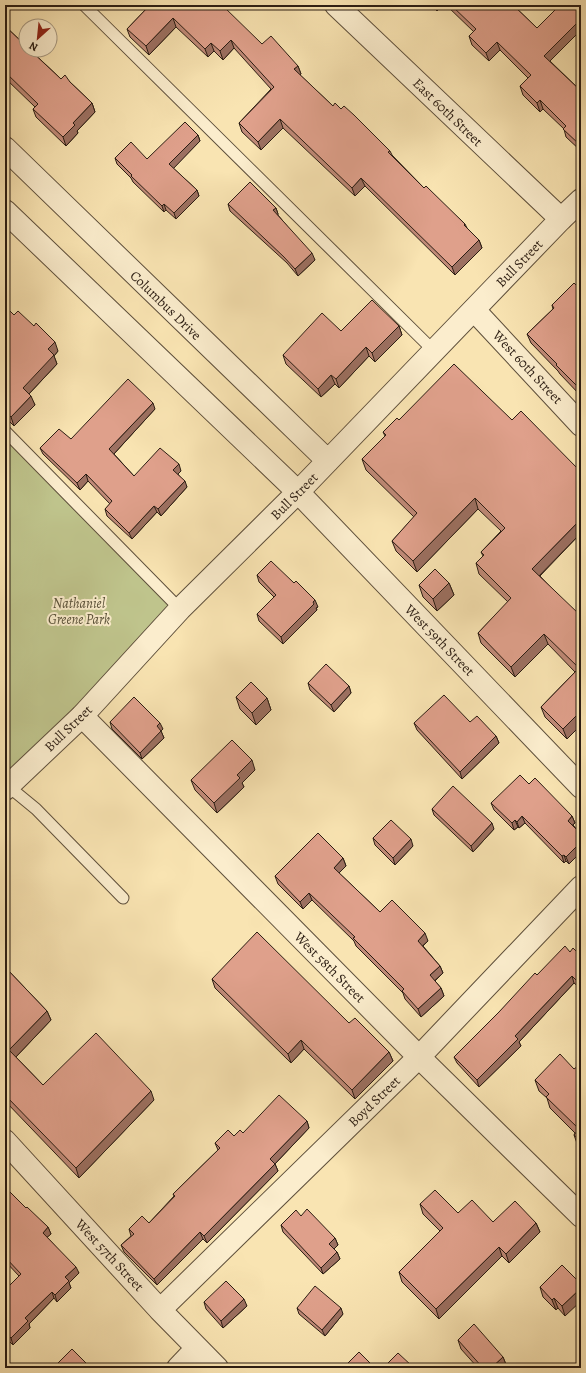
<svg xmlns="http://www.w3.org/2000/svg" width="586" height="1373" viewBox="0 0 586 1373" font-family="Alegreya,serif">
<rect width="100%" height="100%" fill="#f9e4b2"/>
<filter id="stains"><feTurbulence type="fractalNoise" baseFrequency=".005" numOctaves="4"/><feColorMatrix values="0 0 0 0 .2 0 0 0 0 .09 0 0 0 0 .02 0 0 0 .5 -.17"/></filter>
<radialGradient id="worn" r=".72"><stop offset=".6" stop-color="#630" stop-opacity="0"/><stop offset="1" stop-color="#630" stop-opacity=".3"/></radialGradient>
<path fill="#bfc48c" stroke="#757050" d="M5 431 180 609 5 789Z"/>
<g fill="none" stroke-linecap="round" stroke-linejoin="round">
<defs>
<path id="service" d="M84 5 434 351
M5 431 180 609
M8 786 36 809 123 898"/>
<path id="minor" d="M336 5 561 219
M474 310 581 425
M82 716 419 1057 581 1216
M5 1141 160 1310 217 1368
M160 1310 419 1057 581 887
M178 1368 197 1348"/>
<path id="tertiary" d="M5 148 328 461
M5 211 298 492 581 787
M5 789 82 716 180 609 298 492 561 219 581 200"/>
</defs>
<use href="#service" stroke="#5e4f3b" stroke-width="13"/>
<use href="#minor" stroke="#5e4f3b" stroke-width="24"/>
<use href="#tertiary" stroke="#5e4f3b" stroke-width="24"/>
<use href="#service" stroke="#fbedcd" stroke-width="11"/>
<use href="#minor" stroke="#fbedcd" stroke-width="22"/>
<use href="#tertiary" stroke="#fbedcd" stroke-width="22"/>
</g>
<path fill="#c08a78" stroke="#2b1d13" d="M150 5 262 44 298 66 301 74 300 75 333 106 341 109 390 151 392 155 424 188 465 224 467 228 479 240 482 248 455 275 365 186 355 196 283 128 261 150 242 132 239 123 271 89 234 48 223 60 214 51 208 57 176 27 149 55 130 37 127 29Z
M431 5H443L437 11Z
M446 5H513L537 28 581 30 550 61 581 91V151L566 137 564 129 543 109 540 112 523 95 520 86 528 78 500 50 489 61 472 45 469 36 474 32Z
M5 26 61 79 70 82 92 103 95 112 77 131 78 133 66 146 36 117 33 109 35 107 5 78Z
M198 135 200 141 173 168 197 190 199 196 176 219 166 210 164 212 133 182 131 178 117 164 115 158 147 159Z
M228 204 276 208 278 214V215L315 260 298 276 287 263 230 211Z
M581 280V396L560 374 558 371 531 343 527 334 553 309 552 305Z
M5 306 14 315 58 351 54 356 57 364 29 394 35 405 14 426 5 417Z
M399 326 402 335 375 362 369 356 339 388 335 384 321 397 286 364 283 355 341 331Z
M155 409 114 454 134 476 181 471 178 474 187 487 161 516 157 512 132 539 107 516 105 509 110 504 88 481 80 490 43 454 40 448 71 439Z
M399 420H512L581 472V533L540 576 581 620V725L567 739 545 717 541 707 575 672 548 644 515 677 481 643 478 633 508 602 479 574 476 563 483 556 481 552 501 531 478 509 417 572 396 551 392 541 414 517 366 470 362 459 385 436 383 432Z
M257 575 318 607 316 608 317 610 283 644 259 621 257 614 274 597 259 582Z
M449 583 454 595 437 611 423 597 419 585Z
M308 683 349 686 351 693 334 712 310 690Z
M236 697 267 698 271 710 256 725 240 709Z
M110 722 163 729 161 731 164 738 142 759 112 729Z
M470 722 496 736 499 743 462 779 417 730 414 723Z
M255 770 242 783 244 787 217 813 195 790 191 780Z
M529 784 572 816 575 823 573 825 581 834V852L569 864 566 861 564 863 525 823 519 828 518 827 514 830 494 810 491 803Z
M432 809 494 829 473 852 434 815Z
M373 838 413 846 395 865 375 845Z
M343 858 346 866 339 873 380 912 428 941 423 946 440 966 443 973 435 981 441 988 444 996 421 1017 405 999 403 993 356 946 354 941 312 900 303 909 278 884 275 876Z
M570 952 581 956V989L574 983 519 1042 521 1046 479 1087 457 1063 454 1057 537 975Z
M5 967 47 1011 51 1020 16 1057 43 1085 154 1100 79 1178 5 1101Z
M212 979 349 1023 389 1052 393 1061 355 1099 304 1049 291 1063 215 988Z
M574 1069H581V1149L578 1146 574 1135 575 1133 550 1108 547 1098 539 1091 535 1080Z
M307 1121 309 1128 275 1164 278 1171 207 1243 203 1239 157 1285 124 1252 121 1245 131 1236 129 1229 149 1223 174 1196 173 1194 218 1150 215 1143 243 1133Z
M5 1187 26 1208 48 1227 51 1234 47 1237 79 1273 69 1283 71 1288 57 1302 54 1298 29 1324 30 1328 13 1345 5 1337V1290L19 1276 5 1261Z
M420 1204 493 1222 536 1223 540 1232 509 1263 502 1256 439 1319 402 1282 399 1272 440 1231 423 1214Z
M301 1216 335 1238 338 1245 334 1249 337 1252 340 1259 323 1274 283 1232 281 1225Z
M562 1265 565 1316 558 1308 556 1310 543 1297 540 1287Z
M204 1302 247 1306 223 1328 206 1309Z
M297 1308 343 1314 325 1336 299 1314Z
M458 1340 503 1357 507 1367 505 1368H478L461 1349Z"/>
<path fill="#9c7061" stroke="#2b1d13" d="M435 5H443L437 11Z
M173 18 176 27 149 55 146 46Z
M581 19V30L547 64 544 56Z
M231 40 234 48 223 60 220 51Z
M497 42 500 50 489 61 486 53Z
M211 43 214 51 208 57 205 49Z
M298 66 301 74 297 78 294 69Z
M540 100 543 109 540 112 537 103Z
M92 103 95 112 77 131 78 133 66 146 63 137 73 123Z
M280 119 283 128 261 150 258 142Z
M198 135 200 141 172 170 169 164Z
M361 178 365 186 355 196 352 188Z
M197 190 199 196 176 219 174 213Z
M164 204 166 210 164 212 162 206Z
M276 208 278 214 276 217 273 210Z
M479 240 482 248 455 275 452 267Z
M312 253 315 260 298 276 295 269Z
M399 326 402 335 375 362 372 353Z
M55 342 58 351 54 356 57 364 26 397 23 388 48 349Z
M366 347 369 356 339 388 336 379Z
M331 375 335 384 321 397 318 389Z
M31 396 35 405 14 426 11 417Z
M153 403 155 409 112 456 109 449Z
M179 464 181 471 176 476 173 470Z
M86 474 88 481 80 490 77 483Z
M185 481 187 487 161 516 158 509Z
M475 498 478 509 417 572 413 561Z
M154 506 157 512 132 539 129 533Z
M581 519V533L536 579 532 569Z
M449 583 454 595 437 611 433 599Z
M315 600 318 607 316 608 317 610 283 644 281 637Z
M579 614 581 620V626L576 617Z
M544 634 548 644 515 677 511 667Z
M349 686 351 693 334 712 331 705Z
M267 698 271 710 256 725 252 713Z
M581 711V725L567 739 563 729Z
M160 723 163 729 161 731 164 738 142 759 140 753 157 726Z
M496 736 499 743 462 779 460 772Z
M252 760 255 770 242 783 244 787 217 813 214 803 237 775Z
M522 816 525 823 519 828 517 822Z
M572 816 575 823 570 827 568 821Z
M515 820 518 827 514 830 512 823Z
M492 823 494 829 473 852 471 846Z
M411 839 413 846 395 865 393 858Z
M581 842V852L569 864 566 857Z
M564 855 566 861 564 863 562 856Z
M343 858 346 866 337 875 334 868Z
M309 893 312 900 303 909 300 902Z
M425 933 428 941 420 948 418 941Z
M440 966 443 973 432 983 430 975Z
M572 976 574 983 519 1042 521 1046 479 1087 477 1080 515 1036Z
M441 988 444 996 421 1017 418 1009Z
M47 1011 51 1020 13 1060 9 1050Z
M301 1040 304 1049 291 1063 288 1054Z
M389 1052 393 1061 355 1099 352 1090Z
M151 1091 154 1100 79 1178 76 1168Z
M307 1121 309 1128 273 1166 270 1159Z
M275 1164 278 1171 207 1243 204 1236Z
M536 1223 540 1232 509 1263 506 1254Z
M48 1227 51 1234 45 1239 43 1233Z
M200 1232 203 1239 157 1285 154 1279Z
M335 1238 338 1245 332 1251 329 1244Z
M499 1247 502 1256 439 1319 436 1309Z
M337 1252 340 1259 323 1274 321 1268Z
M76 1267 79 1273 69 1283 71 1288 57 1302 55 1295 65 1277Z
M581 1288V1301L565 1316 562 1306Z
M52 1292 54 1298 29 1324 30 1328 13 1345 11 1338 25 1318Z
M554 1298 558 1308 556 1310 552 1300Z
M244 1299 247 1306 223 1328 221 1321Z
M341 1308 343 1314 325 1336 322 1330Z
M503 1357 507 1367 505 1368H491Z"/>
<path fill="#dfa08b" stroke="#2b1d13" d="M150 5H222L262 44 271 36 298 66 294 69 333 106 335 103 341 109 344 106 354 115 390 151 388 152 424 188 426 186 465 224 464 225 479 240 452 267 361 178 352 188 280 119 258 142 239 123 274 87 231 40 220 51 211 43 205 49 173 18 146 46 127 29Z
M451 5H513L537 28 560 5H576L581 10V19L544 56 581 91V144L580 145 563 129 566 126 540 100 537 103 520 86 531 75 497 42 486 53 469 36 476 29Z
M5 26 26 46V50H30L61 79 65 75 70 82 92 103 73 123 75 125 63 137 33 109 38 104 5 72Z
M185 122 198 135 169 164 197 190 174 213 164 204 162 206 131 176 132 175 115 158 131 142 147 159Z
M250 182 276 208 273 210 312 253 295 269 284 257 228 204Z
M581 280V390L556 365 557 364 527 334 554 308 552 305 574 283 576 285Z
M372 300 399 326 372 353 366 347 336 379 331 375 318 389 283 355 322 313 341 331Z
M5 306 14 315 18 311 34 326 36 323 55 342 48 349 54 355 23 388 31 396 11 417 5 411V366L6 365H5V356L6 354 5 353Z
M454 364 512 420 521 411 581 472V519L532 569 579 614 576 617 581 622V711L563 729 541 707 579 668 544 634 511 667 478 633 511 598 476 563 484 555 481 552 505 528 475 498 413 561 392 541 417 513 362 459 386 435 383 432 397 418 399 420Z
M128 379 153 403 109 449 134 476 160 448 179 464 173 470 185 481 158 509 154 506 129 533 105 509 112 501 86 474 77 483 40 448 59 429 71 439Z
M271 561 294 583 296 581 315 600 313 602 314 604 281 637 257 614 276 595 257 575Z
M435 569 449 583 433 599 419 585Z
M326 664 349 686 331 705 308 683Z
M251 682 267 698 252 713 236 697Z
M444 695 470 722 477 716 496 736 460 772 414 723Z
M134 697 160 723 157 726 161 731 140 753 110 722Z
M232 740 252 760 237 775 240 778 214 803 191 780Z
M520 775 529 784 535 778 572 816 568 821 581 834V842L566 857 564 855 562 856 522 816 517 822 515 820 512 823 491 803Z
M453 786 492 823 471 846 432 809Z
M391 820 411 839 393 858 373 838Z
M318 833 343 858 334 868 380 912 392 900 425 933 418 941 440 966 430 975 441 988 418 1009 402 991 404 989 353 938 355 937 309 893 300 902 275 876Z
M257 932 349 1023 355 1018 389 1052 352 1090 301 1040 288 1054 212 979Z
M565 946 570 952 573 948 581 956V985L572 976 515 1036 518 1039 477 1080 454 1057 499 1012 535 973 537 975Z
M5 967 47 1011 9 1050 43 1085 96 1033 151 1091 76 1168 5 1095Z
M560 1054 574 1069 578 1066 581 1069V1141L574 1135 579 1129 546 1097 549 1094 535 1080Z
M279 1095 307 1121 270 1159 275 1164 204 1236 200 1232 154 1279 121 1245 134 1234 129 1229 142 1216 149 1223 175 1196 173 1194 220 1148 215 1143 228 1130 234 1136 240 1130 243 1133Z
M5 1187 26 1208 27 1207 48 1227 43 1233 76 1267 65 1277 69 1281 55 1295 52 1292 25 1318 28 1321 11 1338 5 1333V1290L21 1274 5 1257Z
M435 1190 458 1213 472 1200 493 1222 515 1201 536 1223 506 1254 499 1247 436 1309 399 1272 443 1228 420 1204Z
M307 1209 335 1238 329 1244 337 1252 321 1268 281 1225 296 1210 301 1216Z
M562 1265 581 1284V1288L562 1306 554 1298 552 1300 540 1287Z
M226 1281 244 1299 221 1321 204 1302Z
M315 1286 341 1308 322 1330 297 1308Z
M474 1324 503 1357 491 1368H483L458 1340Z
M72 1349 91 1368H53Z
M359 1352 375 1368H343Z
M398 1353 412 1366 410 1368H383Z"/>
<g text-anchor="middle" stroke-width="4" stroke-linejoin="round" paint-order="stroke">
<g font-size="14" fill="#2b1d13" stroke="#fbedcd">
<text transform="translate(448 112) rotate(44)" y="5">East 60th Street</text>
<text transform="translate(519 263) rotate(-46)" y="5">Bull Street</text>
<text transform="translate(166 305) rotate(44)" y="5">Columbus Drive</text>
<text transform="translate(528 367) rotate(47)" y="5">West 60th Street</text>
<text transform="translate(294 496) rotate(-45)" y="5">Bull Street</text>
<text transform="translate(440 640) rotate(46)" y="5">West 59th Street</text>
<text transform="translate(68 728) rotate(-44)" y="5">Bull Street</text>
<text transform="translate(330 967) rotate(45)" y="5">West 58th Street</text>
<text transform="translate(374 1101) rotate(-44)" y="5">Boyd Street</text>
<text transform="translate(110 1255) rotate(47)" y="5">West 57th Street</text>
</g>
<g font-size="14" font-style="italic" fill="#574f37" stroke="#fbedcd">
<text x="79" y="608">Nathaniel<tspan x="79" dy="16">Greene Park</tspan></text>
</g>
</g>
<rect width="586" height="1373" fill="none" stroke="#f9e4b2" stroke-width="20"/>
<rect x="6" y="6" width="574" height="1361" fill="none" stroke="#2b1d13" stroke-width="2"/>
<rect x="10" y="10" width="566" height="1353" fill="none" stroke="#2b1d13"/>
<g transform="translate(38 38) rotate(207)"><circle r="19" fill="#fbedcd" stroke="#a89a83"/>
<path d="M0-3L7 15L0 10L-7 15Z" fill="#8f2418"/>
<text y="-6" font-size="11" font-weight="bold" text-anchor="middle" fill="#2b1d13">N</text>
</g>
<rect width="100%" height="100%" filter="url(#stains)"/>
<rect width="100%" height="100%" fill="url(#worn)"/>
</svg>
